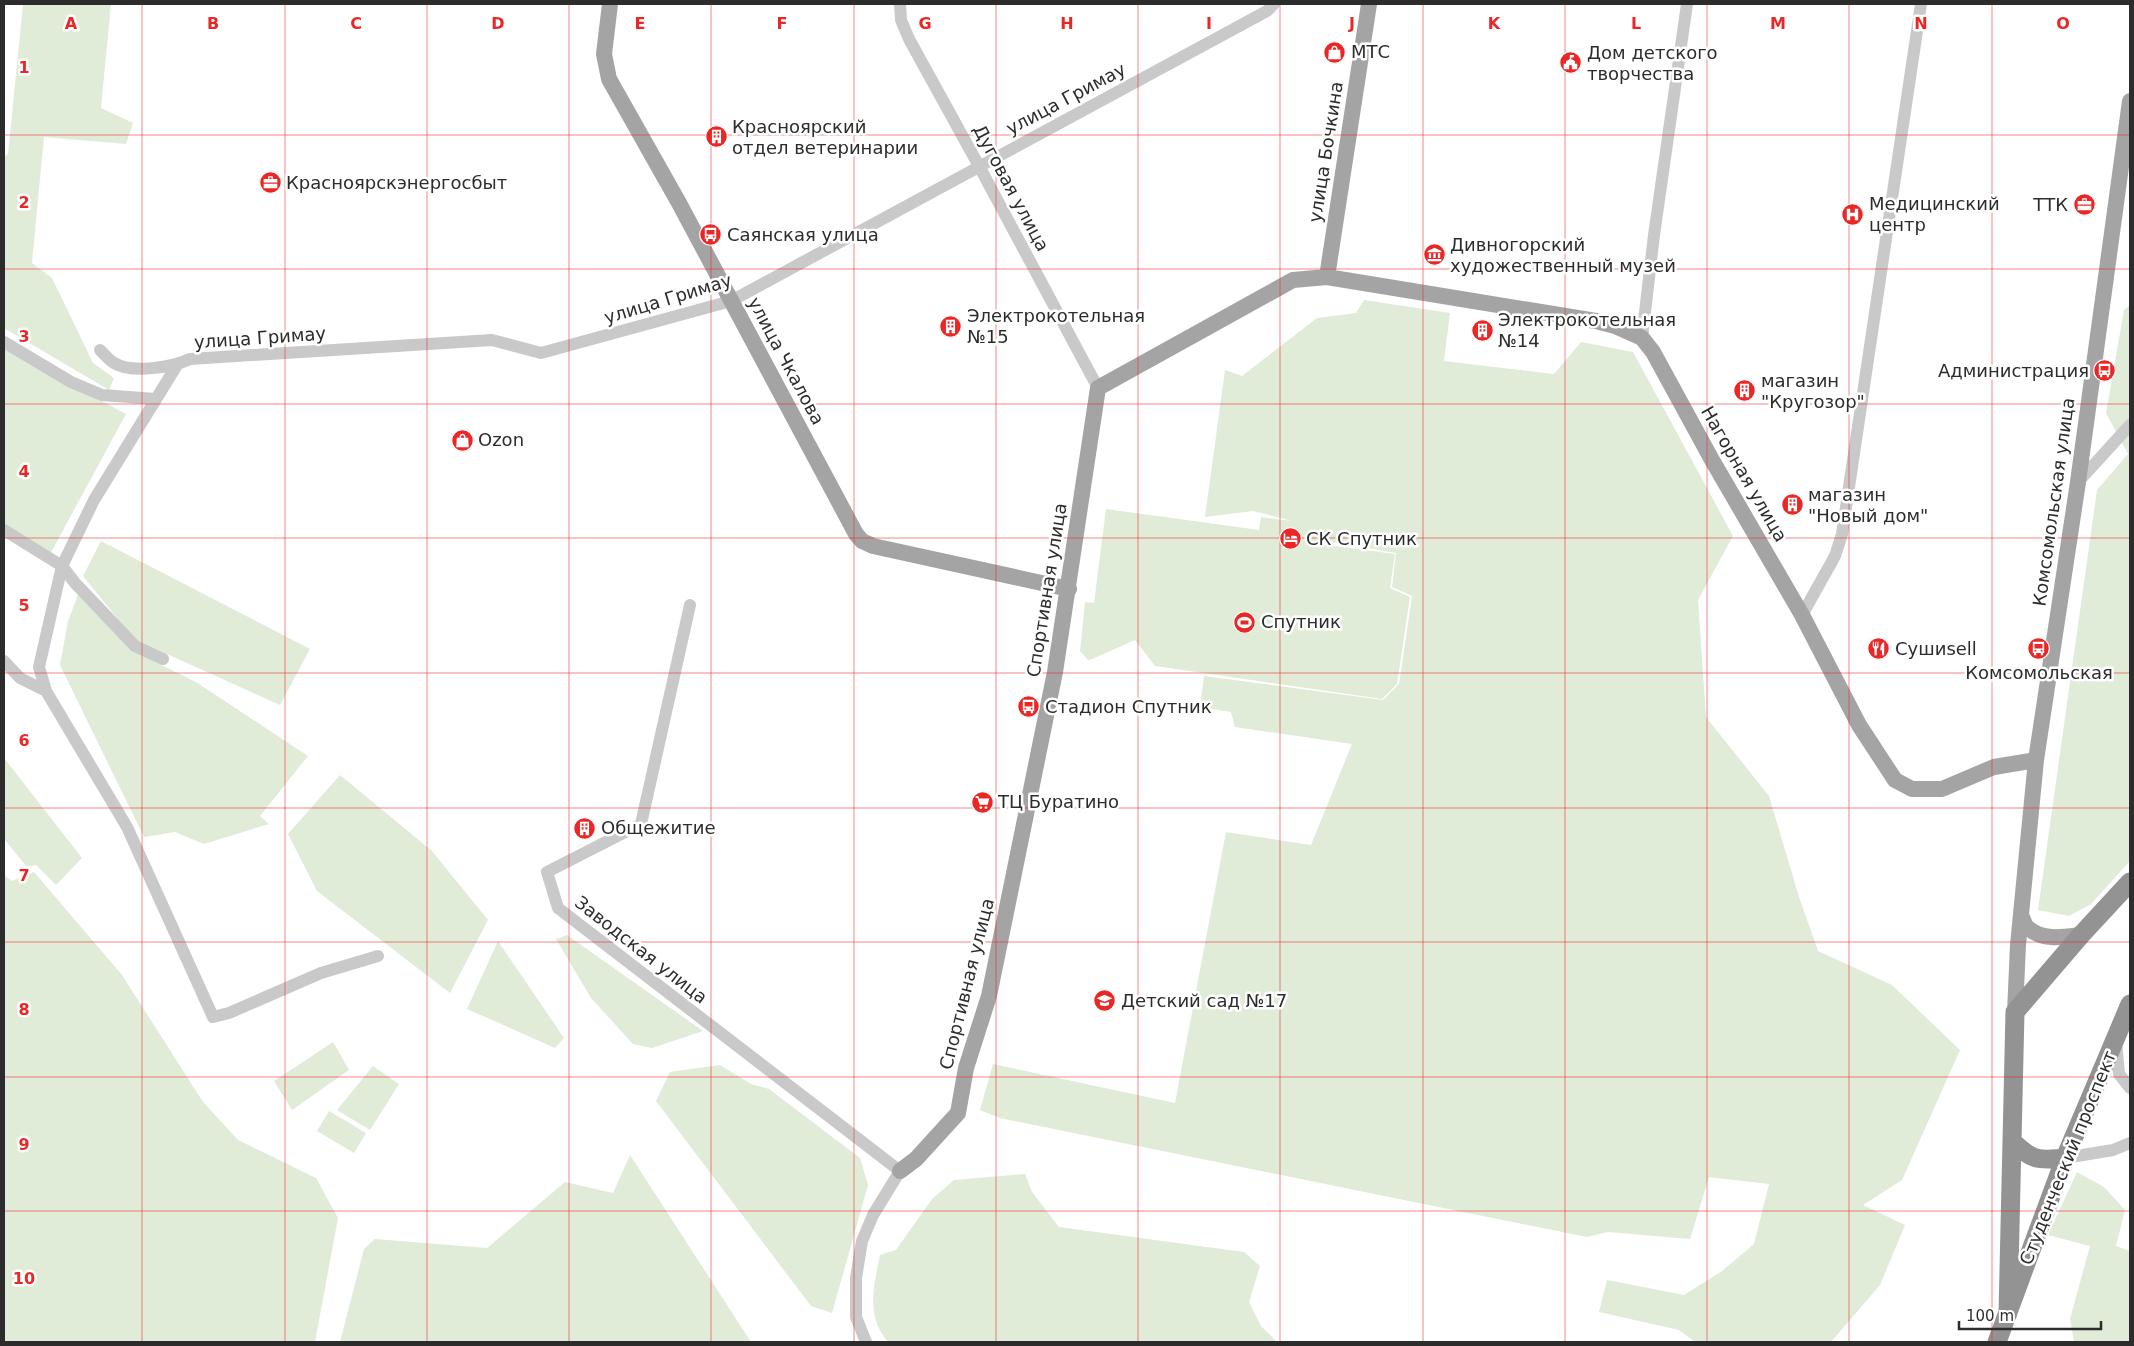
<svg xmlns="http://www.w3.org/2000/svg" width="2134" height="1346" viewBox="0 0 2134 1346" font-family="'DejaVu Sans',sans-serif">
<rect width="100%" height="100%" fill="#fff"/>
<path fill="#e0ebd8" d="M23 4H111L101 108 133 123 126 144 44 137 32 263 52 278 93 363 114 378 109 390 4 328V157L8 154Z
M1364 300 1450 313 1444 361 1554 374 1581 342 1633 352 1733 536 1698 600 1706 717 1769 796 1799 897 1818 951 1892 985 1960 1050 1902 1180 1863 1205 1905 1225 1880 1285 1831 1342H1695L1679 1330 1599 1312 1607 1280 1684 1295 1722 1271 1754 1244 1769 1184 1709 1177 1690 1239 1608 1232 1587 1237 1000 1118 980 1110 993 1064 1175 1103 1226 832 1311 845 1352 744 1235 727 1231 712 1200 707 1204 676 1383 700 1399 684 1412 596 1392 587 1396 553 1320 540V544L1395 554 1390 588 1410 597 1397 684 1382 699 1155 666 1135 640 1092 659 1088 660 1080 651 1085 602 1094 603 1106 509 1259 530 1261 517 1292 521 1253 511 1205 517 1225 370 1242 376 1317 318 1356 313Z
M2130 305V861L2091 904 2069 916 2038 910 2097 490 2128 454 2106 413 2124 310Z
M4 349 126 414 49 556 4 525Z
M101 541 310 649 280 705 134 639 83 576Z
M78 595 135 652 196 682 308 756 260 816 269 824 204 844 175 832 144 837 60 665 68 621Z
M4 758 82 858 56 885 36 865 27 867 4 839Z
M340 775 432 851 488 920 450 993 317 891 288 834Z
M34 872 122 975 203 1102 238 1140 316 1178 338 1218 315 1342H4V875L12 881Z
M567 935 703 1031 652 1048 633 1044 591 998 556 939Z
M498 941 564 1038 555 1048 467 1009Z
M333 1042 349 1070 292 1110 274 1081Z
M720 1065 751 1084 769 1089 860 1158 868 1185 832 1313 811 1306 656 1101 670 1072Z
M373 1066 399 1084 370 1130 337 1110Z
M329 1111 366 1133 354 1153 317 1131Z
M630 1155 751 1342H340L364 1249 375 1239 487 1248 565 1182 613 1193Z
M2077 1172 2104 1187 2125 1210 2116 1246 2130 1251V1342H2074L2070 1319 2090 1246 2048 1235Z
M1025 1174 1032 1192 1059 1227 1244 1252 1260 1266 1249 1302 1261 1326 1277 1342H888C865 1315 874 1286 880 1255L896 1250 932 1199 954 1180Z"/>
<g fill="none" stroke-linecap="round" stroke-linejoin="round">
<path stroke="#c9c9c9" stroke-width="12" d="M900 4 901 20 909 39 979 166 1098 388
M1642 338 1654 235 1687 4
M4 342 71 382 102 395 155 399
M100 350C104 354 109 360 114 363 132 374 173 367 190 359L492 340 541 353 731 301 1267 11 1274 4
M177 365 94 500 62 566 39 667 46 691 127 827 213 1017 229 1013 321 973 378 956
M2078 482 2130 425
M4 530 62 566 75 583 135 646 163 659
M690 605 641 824 547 872 558 908 900 1171 873 1215 862 1241 856 1278V1317L866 1342
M1802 615 1835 556 1842 534 1921 4
M4 661 20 678 46 691
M2116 1042 2119 1074 2130 1088
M2065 1158 2113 1150 2130 1143"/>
<path stroke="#a4a4a4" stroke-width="16" d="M610 4 604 54 609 79 679 203 856 534 862 541 873 546 1069 589
M1327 277 1369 4
M2021 915C2023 919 2025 926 2028 928 2043 941 2064 937 2081 935
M2015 1012 2018 945 2036 760 2078 482 2130 101
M900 1171 916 1159 958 1113 966 1068 989 996 1055 672 1098 388 1293 280 1327 277 1596 321 1615 326 1642 338 1653 352 1712 460 1802 615 1859 725 1895 780 1912 789H1942L1994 767 2036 760"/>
<path stroke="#939393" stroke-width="19" d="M2012 1141C2031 1160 2038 1161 2065 1158
M2008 1313 2015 1012 2081 935 2130 882
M1997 1342 2065 1158 2130 1004"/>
</g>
<path fill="none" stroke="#eb2726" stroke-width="1" stroke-opacity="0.55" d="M142 4V1342M285 4V1342M427 4V1342M569 4V1342M711 4V1342M854 4V1342M996 4V1342M1138 4V1342M1280 4V1342M1423 4V1342M1565 4V1342M1707 4V1342M1849 4V1342M1992 4V1342M4 135H2130M4 269H2130M4 404H2130M4 538H2130M4 673H2130M4 808H2130M4 942H2130M4 1077H2130M4 1211H2130"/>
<defs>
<symbol id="shop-disc" viewBox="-11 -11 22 22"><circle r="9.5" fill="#eb2726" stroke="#fff"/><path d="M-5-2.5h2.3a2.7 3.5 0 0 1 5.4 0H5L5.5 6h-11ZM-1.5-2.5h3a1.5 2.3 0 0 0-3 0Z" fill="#fff"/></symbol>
<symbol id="civic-disc" viewBox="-11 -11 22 22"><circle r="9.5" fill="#eb2726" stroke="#fff"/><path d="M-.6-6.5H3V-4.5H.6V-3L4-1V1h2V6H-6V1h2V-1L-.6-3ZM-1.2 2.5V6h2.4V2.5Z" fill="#fff"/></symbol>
<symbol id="building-disc" viewBox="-11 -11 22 22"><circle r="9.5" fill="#eb2726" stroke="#fff"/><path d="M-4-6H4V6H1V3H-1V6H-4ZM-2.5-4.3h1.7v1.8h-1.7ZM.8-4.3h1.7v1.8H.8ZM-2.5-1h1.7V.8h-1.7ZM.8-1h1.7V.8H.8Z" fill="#fff"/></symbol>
<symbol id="office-disc" viewBox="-11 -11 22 22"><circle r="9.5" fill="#eb2726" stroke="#fff"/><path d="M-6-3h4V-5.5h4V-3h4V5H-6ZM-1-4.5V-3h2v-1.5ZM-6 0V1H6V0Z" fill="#fff"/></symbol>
<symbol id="hospital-disc" viewBox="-11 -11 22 22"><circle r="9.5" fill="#eb2726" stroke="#fff"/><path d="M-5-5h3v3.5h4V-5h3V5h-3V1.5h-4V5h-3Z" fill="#fff"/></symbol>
<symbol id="bus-disc" viewBox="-11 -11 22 22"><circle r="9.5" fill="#eb2726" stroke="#fff"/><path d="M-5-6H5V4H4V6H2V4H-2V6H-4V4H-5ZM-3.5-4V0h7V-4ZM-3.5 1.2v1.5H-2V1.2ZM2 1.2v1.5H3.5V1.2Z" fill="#fff"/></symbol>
<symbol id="museum-disc" viewBox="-11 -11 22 22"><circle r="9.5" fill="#eb2726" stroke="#fff"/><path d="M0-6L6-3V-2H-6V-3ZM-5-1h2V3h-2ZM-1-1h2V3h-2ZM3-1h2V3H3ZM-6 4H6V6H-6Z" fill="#fff"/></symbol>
<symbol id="hotel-disc" viewBox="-11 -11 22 22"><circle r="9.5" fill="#eb2726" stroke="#fff"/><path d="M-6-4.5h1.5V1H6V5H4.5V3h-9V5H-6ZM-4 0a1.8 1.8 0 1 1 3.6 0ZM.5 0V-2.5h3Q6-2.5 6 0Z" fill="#fff"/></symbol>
<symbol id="stadium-disc" viewBox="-11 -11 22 22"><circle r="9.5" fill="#eb2726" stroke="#fff"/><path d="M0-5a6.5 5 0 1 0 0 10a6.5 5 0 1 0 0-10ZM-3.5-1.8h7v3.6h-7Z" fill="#fff"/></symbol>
<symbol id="restaurant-disc" viewBox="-11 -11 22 22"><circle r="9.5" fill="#eb2726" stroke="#fff"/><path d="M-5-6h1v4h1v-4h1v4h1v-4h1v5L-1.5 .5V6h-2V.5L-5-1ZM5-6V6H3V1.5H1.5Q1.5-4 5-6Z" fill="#fff"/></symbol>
<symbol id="supermarket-disc" viewBox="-11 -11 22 22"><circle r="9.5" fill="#eb2726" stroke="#fff"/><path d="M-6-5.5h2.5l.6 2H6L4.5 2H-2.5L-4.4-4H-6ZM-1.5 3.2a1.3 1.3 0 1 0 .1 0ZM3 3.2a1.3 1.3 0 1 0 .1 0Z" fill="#fff"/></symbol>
<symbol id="school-disc" viewBox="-11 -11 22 22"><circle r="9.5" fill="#eb2726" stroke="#fff"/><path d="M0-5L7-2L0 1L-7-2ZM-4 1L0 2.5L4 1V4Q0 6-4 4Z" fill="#fff"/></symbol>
</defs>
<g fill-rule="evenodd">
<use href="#shop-disc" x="1322" y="40" width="25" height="25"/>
<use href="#civic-disc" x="1558" y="50" width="25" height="25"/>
<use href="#building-disc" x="704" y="124" width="25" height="25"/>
<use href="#office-disc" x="258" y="170" width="25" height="25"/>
<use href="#office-disc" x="2072" y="192" width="25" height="25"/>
<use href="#hospital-disc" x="1840" y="202" width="25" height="25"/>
<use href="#bus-disc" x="698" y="222" width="25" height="25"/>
<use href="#museum-disc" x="1422" y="242" width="25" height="25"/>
<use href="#building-disc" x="938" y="314" width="25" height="25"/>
<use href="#building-disc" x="1470" y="318" width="25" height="25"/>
<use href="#bus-disc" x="2092" y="358" width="25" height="25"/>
<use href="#building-disc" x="1732" y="378" width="25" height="25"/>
<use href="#shop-disc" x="450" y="428" width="25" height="25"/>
<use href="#building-disc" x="1780" y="492" width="25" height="25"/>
<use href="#hotel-disc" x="1278" y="526" width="25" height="25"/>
<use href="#stadium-disc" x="1232" y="610" width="25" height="25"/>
<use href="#bus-disc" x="2026" y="636" width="25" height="25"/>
<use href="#restaurant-disc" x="1866" y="636" width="25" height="25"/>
<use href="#bus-disc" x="1016" y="694" width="25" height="25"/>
<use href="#supermarket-disc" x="970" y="790" width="25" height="25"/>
<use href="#building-disc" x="572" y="816" width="25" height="25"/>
<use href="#school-disc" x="1092" y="988" width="25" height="25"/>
</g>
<g text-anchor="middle" stroke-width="5" stroke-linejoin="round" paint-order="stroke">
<g font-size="18" fill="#2c2c2c" stroke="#fff" text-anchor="start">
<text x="1351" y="58">МТС</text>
<text x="1587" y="59">Дом детского<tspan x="1587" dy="21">творчества</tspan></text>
<text x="732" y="133">Красноярский<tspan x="732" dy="21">отдел ветеринарии</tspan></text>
<text x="286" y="189">Красноярскэнергосбыт</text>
<text x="1869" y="210">Медицинский<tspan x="1869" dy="21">центр</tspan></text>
<text x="2068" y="211" text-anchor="end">ТТК</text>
<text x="727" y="241">Саянская улица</text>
<text x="1450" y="251">Дивногорский<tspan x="1450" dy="21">художественный музей</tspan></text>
<text x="967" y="322">Электрокотельная<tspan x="967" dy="21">№15</tspan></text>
<text x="1498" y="326">Электрокотельная<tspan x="1498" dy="21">№14</tspan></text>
<text x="2089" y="377" text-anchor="end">Администрация</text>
<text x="1761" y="387">магазин<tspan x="1761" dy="21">"Кругозор"</tspan></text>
<text x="478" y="446">Ozon</text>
<text x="1808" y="501">магазин<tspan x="1808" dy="21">"Новый дом"</tspan></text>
<text x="1306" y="545">СК Спутник</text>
<text x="1261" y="628">Спутник</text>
<text x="1895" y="655">Сушиsell</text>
<text x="2039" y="679" text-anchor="middle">Комсомольская</text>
<text x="1045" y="713">Стадион Спутник</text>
<text x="998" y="808">ТЦ Буратино</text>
<text x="601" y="834">Общежитие</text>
<text x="1121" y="1007">Детский сад №17</text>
</g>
<g font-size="18" fill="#2c2c2c" stroke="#fff">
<text transform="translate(1066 99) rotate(-28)" y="6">улица Гримау</text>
<text transform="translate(1326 152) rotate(-81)" y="6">улица Бочкина</text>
<text transform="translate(1011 188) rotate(62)" y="6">Дуговая улица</text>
<text transform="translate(668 299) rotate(-17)" y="6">улица Гримау</text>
<text transform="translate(260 338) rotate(-4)" y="6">улица Гримау</text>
<text transform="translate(786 361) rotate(62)" y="6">улица Чкалова</text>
<text transform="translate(1744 474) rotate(60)" y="6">Нагорная улица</text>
<text transform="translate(2054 502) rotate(-82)" y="6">Комсомольская улица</text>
<text transform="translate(1047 590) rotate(-81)" y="6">Спортивная улица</text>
<text transform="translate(641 950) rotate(38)" y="6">Заводская улица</text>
<text transform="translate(967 984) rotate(-76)" y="6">Спортивная улица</text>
<text transform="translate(2068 1158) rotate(-68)" y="6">Студенческий проспект</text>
</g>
</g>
<g font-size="16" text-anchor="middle" font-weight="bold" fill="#eb2726" stroke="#fff" stroke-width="5" stroke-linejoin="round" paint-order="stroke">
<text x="71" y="29">A</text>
<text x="213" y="29">B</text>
<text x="356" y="29">C</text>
<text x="498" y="29">D</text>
<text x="640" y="29">E</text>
<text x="782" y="29">F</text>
<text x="925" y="29">G</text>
<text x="1067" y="29">H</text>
<text x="1209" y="29">I</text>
<text x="1352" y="29">J</text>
<text x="1494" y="29">K</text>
<text x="1636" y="29">L</text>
<text x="1778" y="29">M</text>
<text x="1921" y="29">N</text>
<text x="2063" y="29">O</text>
<text x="24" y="73">1</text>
<text x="24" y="208">2</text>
<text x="24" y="342">3</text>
<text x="24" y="477">4</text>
<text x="24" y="611">5</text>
<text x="24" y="746">6</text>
<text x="24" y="881">7</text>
<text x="24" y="1015">8</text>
<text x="24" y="1150">9</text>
<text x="24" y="1284">10</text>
</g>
<rect width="2134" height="1346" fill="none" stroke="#2c2c2c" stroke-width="10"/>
<path d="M1959 1321v8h142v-8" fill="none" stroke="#2c2c2c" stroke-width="2.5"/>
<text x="1966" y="1321" font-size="15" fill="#2c2c2c" stroke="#ffffff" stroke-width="4" paint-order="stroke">100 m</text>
</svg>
